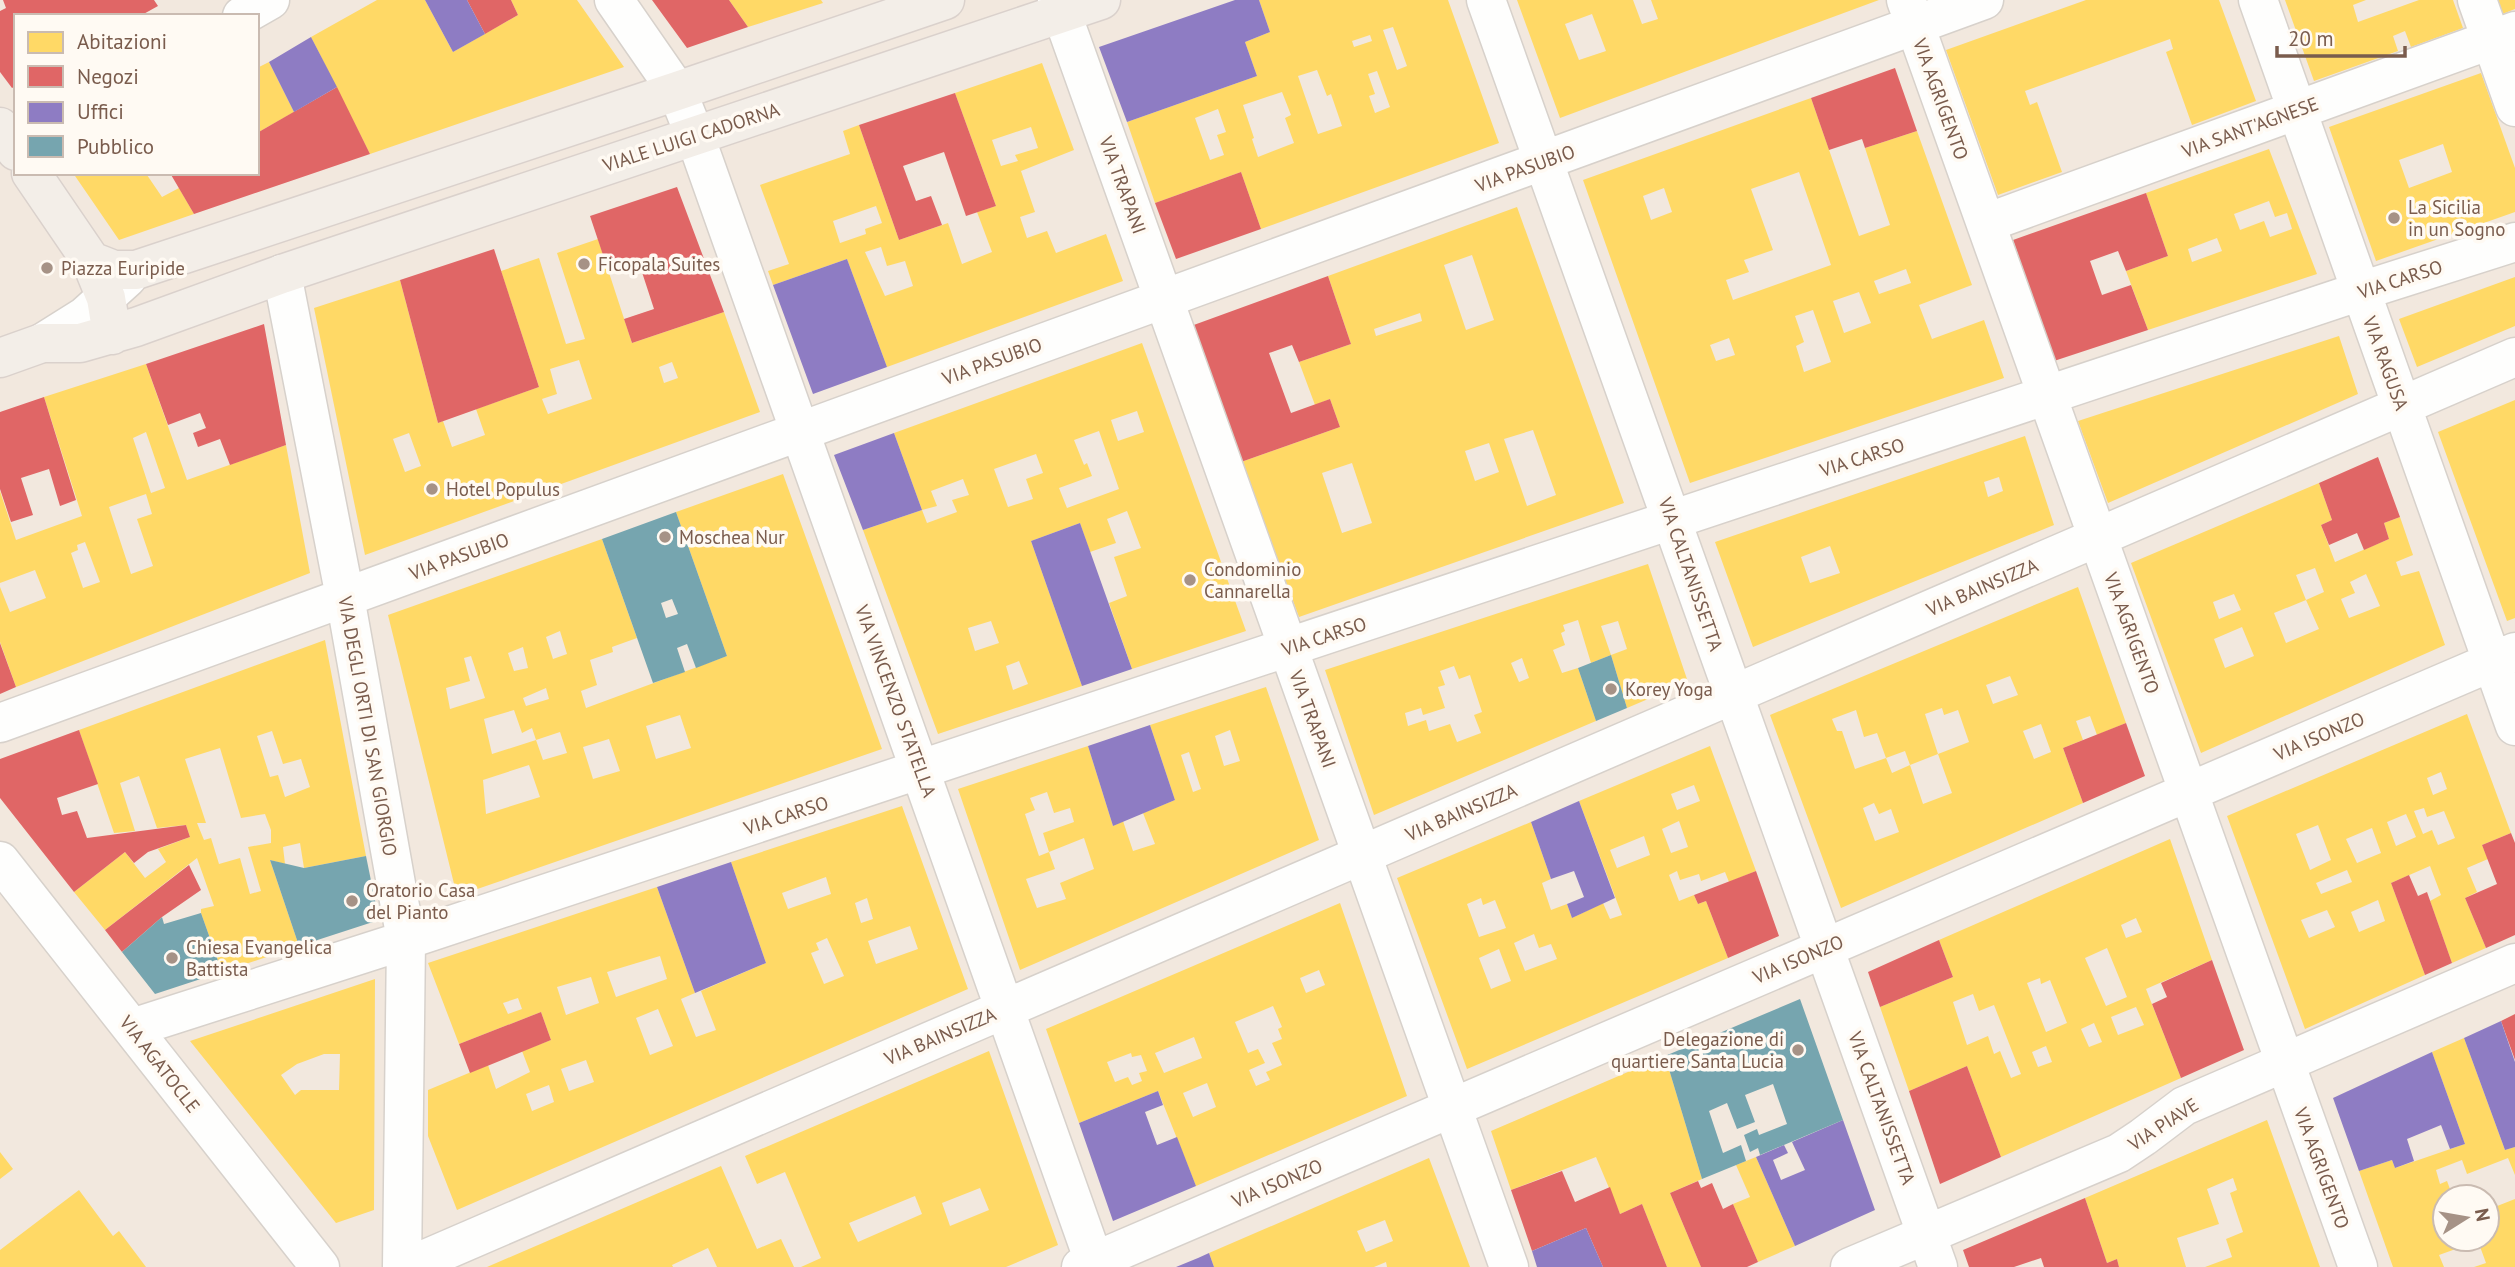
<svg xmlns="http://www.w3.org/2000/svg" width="2515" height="1267" viewBox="0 0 2515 1267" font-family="'PT Sans',sans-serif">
<rect width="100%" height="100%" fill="#f9f5f0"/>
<path fill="#f2e8de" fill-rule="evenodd" d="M0 0H2515V1267H0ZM16 16H257V173H16ZM2445 1197H2487V1239H2445Z"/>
<path fill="#ffd966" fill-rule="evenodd" d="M377 0H425L453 52 518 15 511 0H577L624 67 370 154 311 37Z
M729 0H821L823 3 748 27Z
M1259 0H1448L1499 143 1261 229 1241 172 1155 203 1127 122 1257 76 1245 42 1270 32ZM1393 27 1407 66 1397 70 1383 30ZM1370 35 1372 41 1354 47 1352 41ZM1317 70 1327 96 1331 94 1342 126 1318 134 1298 76ZM1377 71 1390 107 1375 113 1369 96 1375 94 1368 74ZM1282 92 1291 115 1285 118 1294 143 1258 157 1252 139 1254 138 1243 105ZM1218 109 1226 132 1217 135 1224 155 1210 160 1195 118Z
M1517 0H1633L1642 24 1658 19 1651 0H1879L1560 118ZM1592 14 1606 51 1579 60 1565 24Z
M2086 0H2219L2256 101 2192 125 2166 52 2173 49 2170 39 2025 91 2030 105 2037 102 2062 172 1998 195 1946 50Z
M2285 0H2366L2353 5 2358 22 2419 0H2453L2463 28 2411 47 2405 31 2393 36 2398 51 2314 81Z
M2495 0H2515V9L2500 15Z
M269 62 294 112 257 133V68Z
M1042 63 1074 150 1021 171 1035 212 1020 217 1027 238 1047 231 1056 253 1106 234 1123 281 887 367 847 259 773 285 768 271 789 264 760 185 850 154 843 131 859 125 899 240 948 223 962 264 992 252 977 212 996 206 955 93ZM1031 127 1038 148 1015 155 1018 161 1001 166 992 140ZM876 206 882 223 865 229 866 234 840 243 833 221ZM881 247 887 266 905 261 913 286 885 296 865 252Z
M2481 73 2515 168V212L2376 261 2329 127ZM2443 144 2452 172 2409 188 2399 160Z
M1811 98 1859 236 1890 225 1865 148 1917 131 1972 285 1919 305 1932 339 1984 320 2004 378 1690 483 1583 180ZM1799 172 1831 265 1733 300 1726 280 1749 272 1744 260 1773 250 1751 189ZM1664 188 1672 212 1651 220 1643 196ZM1906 269 1911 283 1879 294 1874 281ZM1859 292 1871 323 1844 333 1833 301ZM1813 310 1831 362 1804 372 1796 346 1804 342 1795 316ZM1729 338 1735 355 1716 361 1710 345Z
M2269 149 2317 274 2148 330 2126 271 2168 256 2146 193ZM2269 201 2275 217 2287 213 2292 229 2270 237 2264 221 2240 230 2234 214ZM2217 238 2222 251 2192 262 2188 249Z
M73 173H150L147 175 162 197 179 188 194 214 119 240Z
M1517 207 1624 503 1299 617 1241 462 1340 427 1330 399 1315 405 1299 362 1351 344 1328 276ZM1472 255 1494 320 1466 330 1444 265ZM1420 313 1422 321 1376 336 1374 329ZM1533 430 1556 495 1527 506 1504 439ZM1489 443 1499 472 1475 481 1465 451ZM1352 463 1372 523 1342 533 1322 473Z
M598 239 632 343 724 312 760 412 365 555 314 308 400 280 438 423 443 421 452 447 485 435 476 409 539 387 501 271 539 258 566 344 585 339 557 253ZM579 360 592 399 548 414 542 399 557 394 550 369ZM672 362 678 378 664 383 659 367ZM409 433 421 466 405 472 393 439Z
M2515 277V326L2417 367 2399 319Z
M2339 336 2358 394 2108 503 2078 421Z
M1142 343 1246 631 1132 669 1109 603 1127 596 1114 557 1141 548 1127 511 1107 519 1116 543 1090 552 1080 523 1031 541 1082 686 938 734 863 530 922 510 927 523 957 512 952 500 969 495 963 479 931 491 937 506 922 510 894 433ZM1137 411 1144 432 1118 441 1111 420ZM1099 431 1119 489 1067 508 1059 488 1092 476 1087 463 1084 465 1074 440ZM1036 454 1043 473 1026 479 1033 499 1008 507 994 469ZM991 621 999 643 975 651 968 628ZM1019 661 1028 684 1013 690 1006 666Z
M146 364 187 480 286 445 310 573 16 687 0 642V587L10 612 46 598 35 570 0 583V491L16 540 82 516 44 397ZM146 432 165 488 151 493 133 438ZM146 494 152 514 137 519 153 566 131 574 109 507ZM85 542 100 582 83 588 71 553 78 550 77 545Z
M2515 400V618L2507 621 2438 432Z
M2025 436 2054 525 1753 647 1715 542ZM1999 477 2003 491 1988 497 1984 482ZM1830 546 1840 573 1810 583 1801 557Z
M783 474 882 749 457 896 388 615 602 539 637 638 612 647 613 652 590 660 597 685 581 691 586 708 727 656 676 512ZM560 631 567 654 553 659 546 637ZM523 647 528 668 514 671 508 653ZM471 656 485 698 450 709 446 688 470 681 464 658ZM546 688 549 699 526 706 523 698ZM514 710 522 733 532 728 536 740 492 754 484 719ZM680 715 691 748 656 759 646 726ZM560 732 567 753 543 760 536 740ZM609 739 620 771 593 779 583 747ZM529 765 540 797 486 814 483 780Z
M2319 483 2332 520 2321 525 2335 562 2389 539 2384 523 2400 517 2413 555 2396 562 2401 576 2419 571 2445 645 2201 753 2131 563ZM2315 568 2324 592 2306 600 2319 629 2286 643 2274 613 2306 600 2296 575ZM2366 574 2380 606 2349 618 2341 599 2355 593 2350 582ZM2234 594 2241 610 2219 619 2213 602ZM2242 627 2254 656 2225 668 2214 639Z
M1648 564 1688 682 1627 708 1611 655 1627 649 1618 621 1601 626 1611 655 1591 663 1578 620 1563 625 1565 631 1561 633 1565 645 1553 650 1562 673 1578 668 1596 721 1374 815 1325 670ZM1522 658 1529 678 1519 682 1511 663ZM1454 666 1459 679 1470 675 1482 712 1474 715 1481 733 1457 742 1450 724 1429 731 1426 720 1408 726 1405 713 1421 708 1423 715 1445 708 1438 687 1445 685 1440 671Z
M2078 587 2126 723 2097 735 2090 716 2076 721 2083 740 2063 748 2083 803 1841 908 1770 715ZM2010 676 2018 695 1993 704 1986 685ZM1942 708 1944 715 1958 710 1969 742 1938 754 1952 793 1923 804 1910 765 1892 773 1886 758 1855 769 1842 731H1837L1832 719 1856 710 1864 737 1877 733 1886 758 1905 751 1910 765 1938 754 1925 714ZM2041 724 2051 752 2034 759 2023 731ZM1874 803 1879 814 1891 809 1899 832 1875 841 1863 808Z
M325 640 366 856 304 868 300 843 283 847 285 864 270 860 299 946 222 972 201 913V909L214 906 197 858 105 930 74 892 125 852 145 878 166 862 158 849 190 837 186 825 157 828 139 776 120 783 135 831 114 833 79 730ZM272 731 283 764 301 759 310 787 285 797 278 775 270 777 257 736ZM220 748 241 818 265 814 271 830V843L248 847 261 891 250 894 240 858 219 864 211 838 204 840 197 823H206L185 759Z
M1266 687 1319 840 1020 970 958 789 1088 746 1113 826 1123 821 1133 851 1155 844 1143 813 1175 800 1150 725ZM1230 730 1240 761 1224 766 1215 736ZM1189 752 1201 789 1193 792 1181 755ZM1047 792 1054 813 1070 808 1074 822 1043 833 1049 852 1039 856 1025 814 1035 810 1030 798ZM1084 838 1094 869 1060 883 1066 899 1037 908 1026 879 1055 869 1049 852Z
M2467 714 2511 833 2482 845 2488 859 2467 868 2477 892 2465 898 2486 948 2452 963 2430 901 2441 895 2430 866 2391 883 2425 975 2305 1029 2227 816ZM2441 772 2447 789 2433 795 2427 778ZM2424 808 2427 817 2444 811 2455 838 2438 845 2432 830 2423 834 2414 811ZM2406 814 2416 837 2396 846 2387 822ZM2318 825 2331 860 2310 870 2296 834ZM2372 828 2381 853 2357 863 2346 839ZM2347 870 2352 882 2321 894 2316 883ZM2378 900 2385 921 2359 932 2351 912ZM2327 910 2335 927 2309 938 2301 920Z
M1710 746 1756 871 1729 882 1725 872 1701 881 1699 874 1680 880 1677 871 1669 875 1679 901 1694 895 1698 904 1706 901 1728 958 1467 1069 1397 878 1531 822 1551 879 1542 883 1551 910 1567 904 1572 918 1603 903 1610 919 1622 915 1579 801ZM1694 785 1700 801 1677 810 1671 794ZM1679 821 1688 847 1671 853 1662 829ZM1644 836 1650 855 1617 868 1610 850ZM1481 898 1483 905 1495 900 1506 928 1479 937 1467 904ZM1534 934 1539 948 1551 944 1557 959 1525 971 1514 943ZM1499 949 1511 981 1491 989 1479 958Z
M902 806 968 989 457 1210 428 1136V1090L488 1065 496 1089 530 1072 522 1051 551 1040 541 1012 459 1044 428 963 657 887 695 993 681 999 696 1037 716 1030 701 991 766 963 731 862ZM826 877 831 894 788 909 782 893ZM867 898 873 919 861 923 855 903ZM910 926 918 949 876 964 868 941ZM827 938 844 976 824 984 811 953 819 950 816 943ZM660 956 667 979 616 997 607 972ZM591 977 599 1003 566 1015 557 987ZM518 998 522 1009 508 1014 503 1003ZM658 1009 673 1046 650 1055 636 1018ZM586 1060 594 1082 569 1091 561 1069ZM549 1085 554 1102 532 1111 526 1094Z
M2170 839 2212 960 2146 989 2181 1078 2001 1157 1967 1066 1909 1091 1880 1007 1953 977 1939 940ZM2136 918 2142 932 2126 938 2121 925ZM2107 948 2127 997 2106 1006 2085 958ZM2040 978 2041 984 2050 980 2067 1023 2046 1032 2027 983ZM1973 994 1979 1011 1994 1005 2021 1074 2011 1078 2000 1051 1994 1054 1988 1036 1967 1045 1953 1002ZM2136 1007 2144 1025 2118 1035 2111 1017ZM2094 1023 2102 1042 2089 1047 2081 1029ZM2046 1046 2052 1062 2038 1067 2032 1052Z
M1340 903 1407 1096 1196 1186 1158 1091 1079 1123 1046 1029ZM1319 970 1325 985 1306 993 1300 978ZM1273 1006 1282 1027 1278 1029 1282 1039 1272 1043 1282 1065 1266 1072 1270 1080 1256 1086 1249 1070 1265 1063 1258 1049 1248 1053 1235 1022ZM1194 1037 1202 1058 1164 1073 1155 1053ZM1131 1053 1132 1057 1141 1055 1147 1071 1139 1073 1142 1081 1132 1085 1128 1077 1115 1082 1107 1062ZM1207 1083 1216 1107 1193 1117 1183 1093Z
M375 979 374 1210 336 1223 190 1041ZM324 1054H340L339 1090H301L295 1095 281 1075 297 1064Z
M2464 1038 2505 1150 2515 1147V1175L2508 1158 2467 1174 2462 1160 2436 1170 2440 1184 2447 1181 2453 1197H2445V1239H2487V1210L2515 1199V1267H2474L2486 1263 2478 1241 2439 1255 2444 1267H2393L2359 1171 2392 1160 2395 1168 2465 1144 2432 1052Z
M989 1051 1058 1245 1006 1267H801L821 1258 785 1172 757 1184 745 1156ZM980 1188 989 1210 950 1226 942 1203ZM915 1196 922 1214 858 1242 849 1223Z
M1665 1056 1702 1179 1670 1193 1701 1267H1667L1642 1204 1620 1214 1596 1157 1511 1190 1491 1131Z
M2267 1120 2320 1267H2205L2232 1257 2226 1239 2243 1232 2230 1193 2237 1190 2233 1178 2207 1189 2219 1224 2177 1238 2186 1267H2119L2117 1259 2107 1263 2085 1198Z
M0 1152 13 1169 0 1179Z
M1756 1157 1795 1246 1758 1262 1733 1204 1750 1197 1736 1165Z
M1429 1158 1470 1267H1387L1386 1262 1374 1267H1214L1209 1253ZM1385 1220 1393 1241 1366 1252 1357 1231Z
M721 1166 757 1249 781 1239 794 1267H717L708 1248 672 1265 673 1267H487Z
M79 1190 113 1236 119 1231 146 1267H0V1250Z"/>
<path fill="#e06666" d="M3 0H154L158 6 140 16H16V86L12 88 0 72V11L6 8Z
M467 0H511L518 15 485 34Z
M652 0H729L748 27 687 48Z
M1895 68 1917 131 1865 148 1862 139 1829 150 1811 98Z
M337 87 370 154 194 214 170 173H257V133Z
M955 93 996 206 966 216 944 152 903 166 916 201 931 196 942 225 899 240 859 125Z
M1241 172 1261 229 1176 259 1155 203Z
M677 187 724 312 632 343 624 319 654 309 639 263 609 273 590 216Z
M2146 193 2168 256 2126 271 2118 251 2090 261 2102 295 2131 285 2148 330 2054 361 2013 240Z
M494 249 539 387 438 423 400 280Z
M1328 276 1351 344 1299 362 1292 345 1269 353 1291 413 1330 399 1340 427 1241 462 1191 326Z
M264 324 286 445 230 465 220 439 198 447 193 433 206 428 200 413 168 425 146 364Z
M44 397 76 500 60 506 49 469 21 478 33 515 11 522 0 489V412Z
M2378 457 2400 517 2384 523 2389 539 2364 550 2357 533 2329 545 2321 525 2332 520 2319 483Z
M0 643 16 687 0 694Z
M2126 723 2145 776 2083 803 2063 748Z
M79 730 98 784 57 798 62 815 77 811 87 838 186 825 190 837 148 852 134 863 125 852 74 892 0 798V759Z
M2511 833 2515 843V935L2486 948 2465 898 2497 884 2482 845Z
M189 865 201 890 162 917 122 952 105 930Z
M1756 871 1779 936 1728 958 1706 901 1698 904 1694 895Z
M2409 875 2418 896 2427 892 2452 963 2425 975 2391 883Z
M1939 940 1953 977 1880 1007 1868 972Z
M2212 960 2244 1050 2181 1078 2152 1004 2167 997 2161 983Z
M541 1012 551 1040 470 1073 459 1044Z
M2515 1014V1060L2501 1021Z
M1967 1066 2001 1157 1940 1184 1909 1091Z
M1562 1171 1575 1202 1610 1187 1620 1214 1642 1204 1667 1267H1603L1586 1228 1532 1251 1511 1190Z
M1698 1181 1701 1188 1712 1183 1723 1209 1733 1204 1758 1262 1747 1267H1701L1670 1193Z
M2085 1198 2107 1263 2117 1259 2119 1267H2044L2041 1258 2014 1267H1969L1963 1250Z"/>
<path fill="#8e7cc3" d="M425 0H467L485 34 453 52Z
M1235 0H1259L1270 32 1245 42 1257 76 1127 122 1099 47Z
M311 37 337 87 294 112 269 62Z
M847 259 887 367 813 394 773 285Z
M894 433 922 510 863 530 834 455Z
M1080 523 1132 669 1082 686 1031 541Z
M1150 725 1175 800 1113 826 1088 746Z
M1579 801 1615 898 1572 918 1567 904 1584 897 1574 871 1551 879 1531 822Z
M731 862 766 963 695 993 657 887Z
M2501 1021 2515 1062V1147L2505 1150 2464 1038Z
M2432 1052 2465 1144 2450 1149 2441 1125 2407 1139 2414 1161 2395 1168 2392 1160 2359 1171 2333 1098Z
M1158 1091 1163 1105 1145 1112 1157 1145 1177 1137 1196 1186 1113 1221 1079 1123Z
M1843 1120 1875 1210 1795 1246 1756 1157 1784 1145 1788 1153 1773 1160 1781 1180 1805 1170 1792 1142Z
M1586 1228 1603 1267H1537L1532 1251Z
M1209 1253 1214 1267H1176L1198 1258Z"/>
<path fill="#76a5af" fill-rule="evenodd" d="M676 512 727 656 696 668 687 644 677 648 685 672 653 683 602 539ZM672 599 678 614 666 618 661 603Z
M1611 655 1627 708 1596 721 1578 668Z
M366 856 379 920 299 946 270 860 304 868Z
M201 913 222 972 155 994 122 952 162 917 164 924Z
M1800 999 1843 1120 1760 1155 1758 1148 1750 1152 1744 1135 1757 1129 1759 1135 1787 1124 1773 1084 1745 1095 1755 1122 1737 1129 1727 1103 1709 1111 1723 1153 1741 1145 1746 1161 1702 1179 1665 1056Z"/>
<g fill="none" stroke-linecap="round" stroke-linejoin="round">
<defs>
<path id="minor" d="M614 0 677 91 695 136 1096 1267
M1057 0 1509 1267
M1486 0 1938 1267
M1906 0 2358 1267
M2258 0 2515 726
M2477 0 2515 107
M242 16 270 0
M1986 223 2515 31
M282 274 345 597 406 940 402 1267
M42 343 85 316 127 278
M0 723 1984 0
M0 861 320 1267
M132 1028 406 940 2361 291 2515 242
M407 1267 2515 357
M1081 1267 2515 652
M1850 1267 2119 1153 2143 1137 2184 1106 2515 963"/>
<path id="major" d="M0 127 16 151
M31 173 91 261 106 298 112 335
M91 261 114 270H136L677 91 945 0
M0 358 42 343H80L136 327 282 274 1101 0"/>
</defs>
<use href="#minor" stroke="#d7d1cb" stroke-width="41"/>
<use href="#major" stroke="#dad1cc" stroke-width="41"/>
<use href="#minor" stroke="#fefefd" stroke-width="38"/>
<use href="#major" stroke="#f3eee8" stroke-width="38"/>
</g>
<g fill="#a69286" stroke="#fffaf3" stroke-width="2.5">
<circle cx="2394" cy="218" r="7"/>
<circle cx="584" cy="264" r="7"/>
<circle cx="47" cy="268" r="7"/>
<circle cx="432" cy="489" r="7"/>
<circle cx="665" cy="537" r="7"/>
<circle cx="1190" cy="580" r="7"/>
<circle cx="1611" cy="689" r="7"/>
<circle cx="352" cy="901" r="7"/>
<circle cx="172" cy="958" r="7"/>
<circle cx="1798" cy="1050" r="7"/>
</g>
<g text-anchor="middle" stroke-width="7" stroke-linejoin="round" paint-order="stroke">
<g font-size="19" fill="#7a5c4d" stroke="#fffaf3">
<text transform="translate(1941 99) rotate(70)" y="7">VIA AGRIGENTO</text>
<text transform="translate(2250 127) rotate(-20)" y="7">VIA SANT'AGNESE</text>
<text transform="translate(691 137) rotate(-18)" y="7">VIALE LUIGI CADORNA</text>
<text transform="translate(1525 168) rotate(-20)" y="7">VIA PASUBIO</text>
<text transform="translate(1123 185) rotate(70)" y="7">VIA TRAPANI</text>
<text transform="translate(2400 279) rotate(-18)" y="7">VIA CARSO</text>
<text transform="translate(992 361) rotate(-20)" y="7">VIA PASUBIO</text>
<text transform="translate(2386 363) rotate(70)" y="7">VIA RAGUSA</text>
<text transform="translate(1862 457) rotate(-18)" y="7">VIA CARSO</text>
<text transform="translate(459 556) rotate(-20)" y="7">VIA PASUBIO</text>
<text transform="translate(1691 574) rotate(71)" y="7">VIA CALTANISSETTA</text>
<text transform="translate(1982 587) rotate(-23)" y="7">VIA BAINSIZZA</text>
<text transform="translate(2132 633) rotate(70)" y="7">VIA AGRIGENTO</text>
<text transform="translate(1324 636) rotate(-18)" y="7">VIA CARSO</text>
<text transform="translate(896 701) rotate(70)" y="7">VIA VINCENZO STATELLA</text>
<text transform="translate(1313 719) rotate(70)" y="7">VIA TRAPANI</text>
<text transform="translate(368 726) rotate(80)" y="7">VIA DEGLI ORTI DI SAN GIORGIO</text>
<text transform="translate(2319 736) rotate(-23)" y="7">VIA ISONZO</text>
<text transform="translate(1461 812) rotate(-23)" y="7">VIA BAINSIZZA</text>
<text transform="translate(786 815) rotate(-18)" y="7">VIA CARSO</text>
<text transform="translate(1798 959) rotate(-23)" y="7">VIA ISONZO</text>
<text transform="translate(940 1036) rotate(-23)" y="7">VIA BAINSIZZA</text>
<text transform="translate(160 1064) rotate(52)" y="7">VIA AGATOCLE</text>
<text transform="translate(1882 1108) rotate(70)" y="7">VIA CALTANISSETTA</text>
<text transform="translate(2163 1124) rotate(-33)" y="7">VIA PIAVE</text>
<text transform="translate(2322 1168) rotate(70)" y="7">VIA AGRIGENTO</text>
<text transform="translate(1277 1183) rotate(-23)" y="7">VIA ISONZO</text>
</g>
<g font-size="19" fill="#7a5c4d" stroke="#fffaf3" text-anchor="start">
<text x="2408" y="214">La Sicilia<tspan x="2408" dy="22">in un Sogno</tspan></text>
<text x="598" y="271">Ficopala Suites</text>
<text x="61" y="275">Piazza Euripide</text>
<text x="446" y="496">Hotel Populus</text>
<text x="679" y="544">Moschea Nur</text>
<text x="1204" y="576">Condominio<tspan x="1204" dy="22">Cannarella</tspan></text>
<text x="1625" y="696">Korey Yoga</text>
<text x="366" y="897">Oratorio Casa<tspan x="366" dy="22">del Pianto</tspan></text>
<text x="186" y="954">Chiesa Evangelica<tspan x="186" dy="22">Battista</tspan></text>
<text x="1784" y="1046" text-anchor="end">Delegazione di<tspan x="1784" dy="22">quartiere Santa Lucia</tspan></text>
</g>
</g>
<rect x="14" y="14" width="245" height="161" fill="#fffaf3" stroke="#cabbb1" stroke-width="2"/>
<rect x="28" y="32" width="35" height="21" fill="#ffd966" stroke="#cabbb1" stroke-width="2"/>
<text x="77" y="49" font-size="21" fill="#7a5c4d">Abitazioni</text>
<rect x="28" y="66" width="35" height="21" fill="#e06666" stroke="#cabbb1" stroke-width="2"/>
<text x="77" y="84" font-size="21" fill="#7a5c4d">Negozi</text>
<rect x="28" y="102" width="35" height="21" fill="#8e7cc3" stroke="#cabbb1" stroke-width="2"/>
<text x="77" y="119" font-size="21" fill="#7a5c4d">Uffici</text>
<rect x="28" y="136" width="35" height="21" fill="#76a5af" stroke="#cabbb1" stroke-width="2"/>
<text x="77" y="154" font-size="21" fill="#7a5c4d">Pubblico</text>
<g transform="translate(2466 1218) rotate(79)"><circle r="33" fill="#fffaf3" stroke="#cabbb1" stroke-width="2"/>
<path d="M0-5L12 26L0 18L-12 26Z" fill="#a69286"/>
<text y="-10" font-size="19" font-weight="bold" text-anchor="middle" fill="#7a5c4d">N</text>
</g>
<path d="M2277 46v10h128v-10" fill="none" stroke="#7a5c4d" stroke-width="3.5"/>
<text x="2288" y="46" font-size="21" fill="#7a5c4d" stroke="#fffaf3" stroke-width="5" paint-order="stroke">20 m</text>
</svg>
